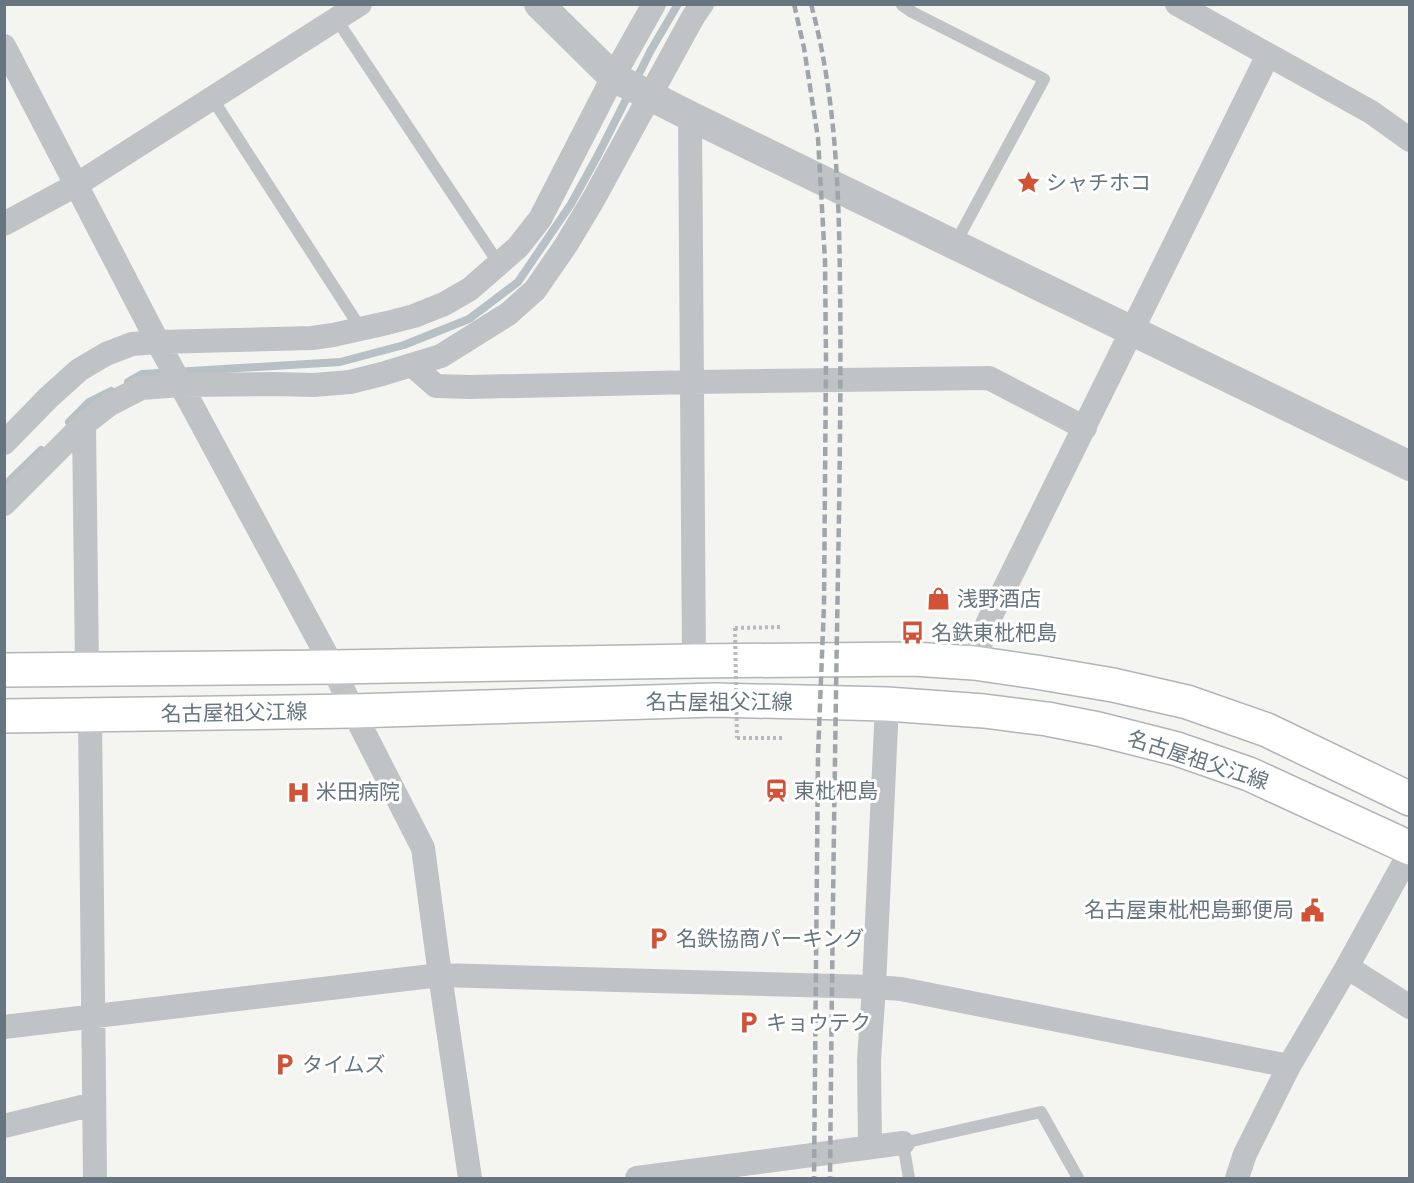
<svg xmlns="http://www.w3.org/2000/svg" width="1414" height="1183" viewBox="0 0 1414 1183" font-family="'Alegreya Sans','Noto Sans JP',sans-serif">
<rect width="100%" height="100%" fill="#f4f4f1"/>
<g fill="none" stroke-linecap="round" stroke-linejoin="round">
<path stroke="#b7c1c5" stroke-width="8" d="M128 382 142 374 340 362 404 345 469 319 518 282 571 204 598 155 651 50 678 4
M69 422 89 402 111 391
M4 486 41 450"/>
<defs>
<path id="primary" d="M4 670 333 667 694 661 913 659 974 663 1036 672 1113 685 1187 702 1267 730 1410 799
M4 716 353 711 715 700 887 704 984 711 1047 719 1098 729 1177 749 1249 774 1410 848"/>
</defs>
<use href="#primary" stroke="#b1b5b8" stroke-width="36"/>
<path stroke="#b7babc" stroke-width="4" stroke-dasharray="3 3" stroke-linecap="butt" d="M735 628 780 627
M737 738H783"/>
<path stroke="#c0c3c6" stroke-width="12" d="M902 5 912 12 1044 79 955 244
M337 20 499 264
M212 98 361 329
M909 1178 903 1143 1041 1112 1078 1178"/>
<path stroke="#c0c3c6" stroke-width="24" d="M1177 4 1371 112 1410 140
M4 46 162 350 333 667 353 711 423 848 440 975 470 1178
M690 116 694 661
M4 224 76 185 360 4
M412 365 436 386 470 387 693 382 989 378 1085 428
M84 424 87 669
M4 443 48 398 79 370 106 354 132 344 158 342 312 338 333 335 387 323 414 316 444 304 470 289 518 247 540 219 613 77 654 4
M4 504 84 424 110 404 141 388 182 385 274 384 314 385 350 382 382 374 441 356 508 314 535 290 566 245 593 200 693 17 702 4
M974 663 988 622 1268 55
M90 715 95 1178
M1347 967 1410 1007
M4 1027 440 975 874 987 901 989 1289 1066
M4 1126 94 1104
M870 1147 869 1060 874 987 887 704
M637 1178 903 1143
M1237 1178 1245 1154 1289 1066 1347 967 1410 852"/>
<path stroke="#c0c3c6" stroke-width="30" d="M539 4 613 77 690 116 1410 466"/>
<use href="#primary" stroke="#fff" stroke-width="33"/>
<path stroke="#9fa5a9" stroke-width="4.5" stroke-dasharray="9 4.5" stroke-linecap="butt" d="M794 4 804 48 818 138 825 261 826 360 824 605 818 755 814 1178
M811 4C836 96 839 191 840 286 841 363 840 440 839 516 835 737 832 958 830 1178"/>
<path stroke="#b7babc" stroke-width="4" stroke-dasharray="3 3" stroke-linecap="butt" d="M735 628 737 738"/>
</g>
<defs>
<symbol id="sight-bare" viewBox="-9 -9 18 18"><path d="M0-6L1.8-2.2L6-1.7L2.9 1.2L3.7 5.4L0 3.3L-3.7 5.4L-2.9 1.2L-6-1.7L-1.8-2.2Z" fill="#d15234" stroke="#fff" stroke-width="2.5" paint-order="stroke"/></symbol>
<symbol id="shop-bare" viewBox="-9 -9 18 18"><path d="M-5-2.5h2.3a2.7 3.5 0 0 1 5.4 0H5L5.5 6h-11ZM-1.5-2.5h3a1.5 2.3 0 0 0-3 0Z" fill="#d15234" stroke="#fff" stroke-width="2.5" paint-order="stroke"/></symbol>
<symbol id="bus-bare" viewBox="-9 -9 18 18"><path d="M-5-6H5V4H4V6H2V4H-2V6H-4V4H-5ZM-3.5-4V0h7V-4ZM-3.5 1.2v1.5H-2V1.2ZM2 1.2v1.5H3.5V1.2Z" fill="#d15234" stroke="#fff" stroke-width="2.5" paint-order="stroke"/></symbol>
<symbol id="station-bare" viewBox="-9 -9 18 18"><path d="M-3-6H3Q5-6 5-4V2Q5 4 3 4L4.5 6H3L1.5 4h-3L-3 6H-4.5L-3 4Q-5 4-5 2V-4Q-5-6-3-6ZM-3.5-4v3h7v-3ZM-3.5 1v1.5H-2V1ZM2 1v1.5H3.5V1Z" fill="#d15234" stroke="#fff" stroke-width="2.5" paint-order="stroke"/></symbol>
<symbol id="hospital-bare" viewBox="-9 -9 18 18"><path d="M-5-5h3v3.5h4V-5h3V5h-3V1.5h-4V5h-3Z" fill="#d15234" stroke="#fff" stroke-width="2.5" paint-order="stroke"/></symbol>
<symbol id="civic-bare" viewBox="-9 -9 18 18"><path d="M-.6-6.5H3V-4.5H.6V-3L4-1V1h2V6H-6V1h2V-1L-.6-3ZM-1.2 2.5V6h2.4V2.5Z" fill="#d15234" stroke="#fff" stroke-width="2.5" paint-order="stroke"/></symbol>
<symbol id="parking-bare" viewBox="-9 -9 18 18"><path d="M-3.5-5.5H1a3.5 3.5 0 0 1 0 7H-1V5.5H-3.5ZM-1-3.4V-.6H.8a1.4 1.4 0 0 0 0-2.8Z" fill="#d15234" stroke="#fff" stroke-width="2.5" paint-order="stroke"/></symbol>
</defs>
<g fill-rule="evenodd">
<use href="#sight-bare" x="1012" y="166" width="33" height="33"/>
<use href="#shop-bare" x="922" y="582" width="33" height="33"/>
<use href="#bus-bare" x="896" y="616" width="33" height="33"/>
<use href="#station-bare" x="760" y="774" width="33" height="33"/>
<use href="#hospital-bare" x="282" y="776" width="33" height="33"/>
<use href="#civic-bare" x="1296" y="894" width="33" height="33"/>
<use href="#parking-bare" x="642" y="922" width="33" height="33"/>
<use href="#parking-bare" x="732" y="1006" width="33" height="33"/>
<use href="#parking-bare" x="268" y="1048" width="33" height="33"/>
</g>
<g text-anchor="middle" stroke-width="6" stroke-linejoin="round" paint-order="stroke">
<g font-size="21" fill="#66757f" stroke="#fff" text-anchor="start">
<text x="1046" y="190">シャチホコ</text>
<text x="957" y="606">浅野酒店</text>
<text x="931" y="640">名鉄東枇杷島</text>
<text x="794" y="798">東枇杷島</text>
<text x="316" y="799">米田病院</text>
<text x="1294" y="917" text-anchor="end">名古屋東枇杷島郵便局</text>
<text x="676" y="946">名鉄協商パーキング</text>
<text x="766" y="1030">キョウテク</text>
<text x="302" y="1072">タイムズ</text>
</g>
<g font-size="21" fill="#66757f" stroke="#fff">
<text x="719" y="709">名古屋祖父江線</text>
<text transform="translate(234 713) rotate(-1)" y="7">名古屋祖父江線</text>
<text transform="translate(1198 760) rotate(18)" y="7">名古屋祖父江線</text>
</g>
</g>
<rect width="1414" height="1183" fill="none" stroke="#66757f" stroke-width="12"/>
</svg>
